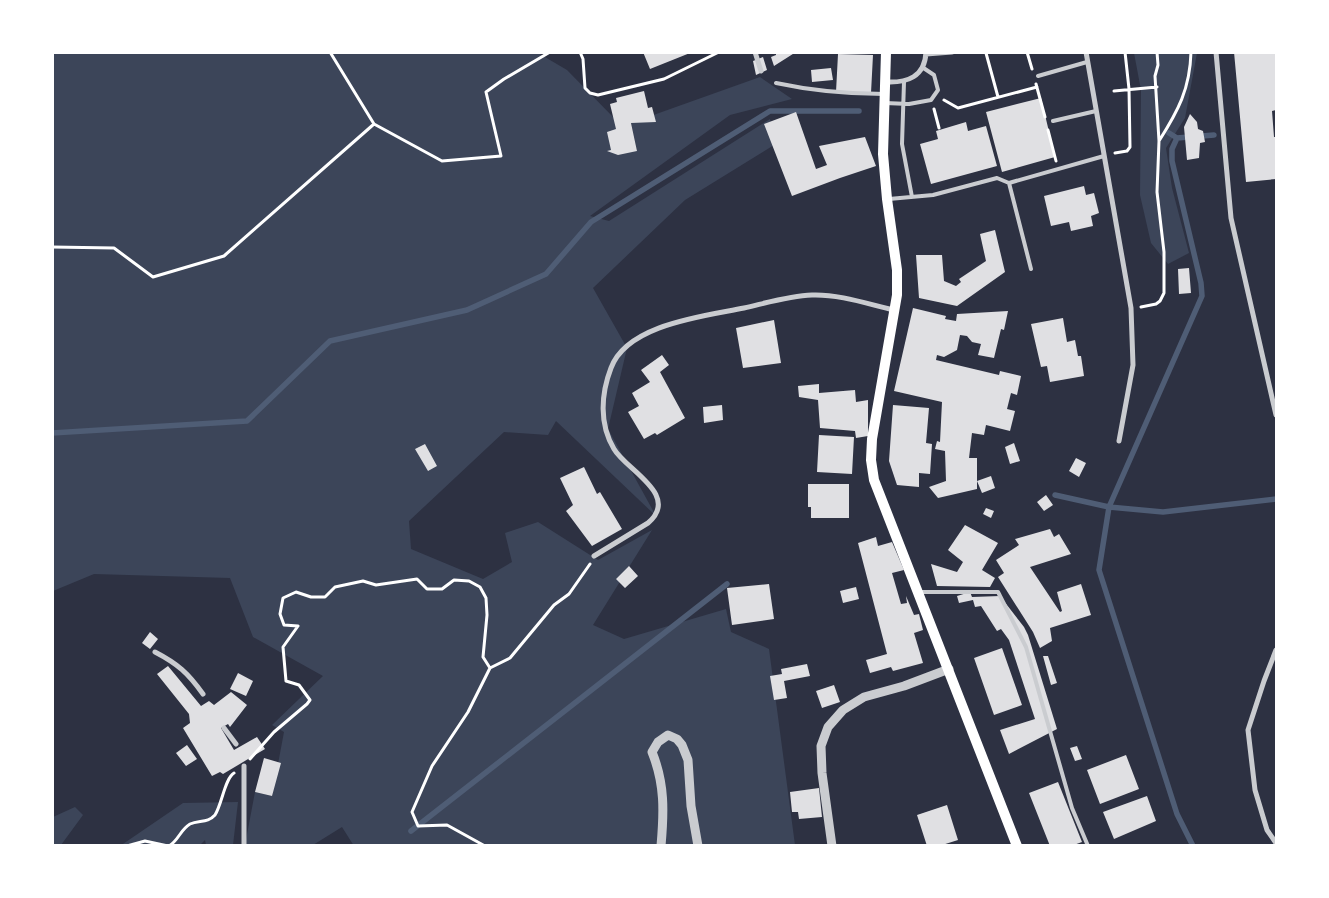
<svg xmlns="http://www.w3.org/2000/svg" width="1329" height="898" viewBox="0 0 1329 898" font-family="Quicksand,sans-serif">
<rect width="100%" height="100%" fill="#2d3142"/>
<path fill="#3c4559" d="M53 53H538L567 70 615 119 637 151 631 123 760 77 792 99 730 115 590 216 609 221 770 119 774 145 685 200 593 288 627 348 608 429 656 516 556 421 548 435 504 432 409 521 411 549 483 579 512 562 505 533 538 522 598 560 652 530 593 625 624 639 726 609 731 632 769 649 795 845 354 846 342 827 313 845H245L255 792 272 796 284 732 272 725 323 676 253 637 230 578 94 574 53 591Z
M1134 53H1197L1185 118 1166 148 1172 188 1189 253 1168 264 1151 243 1140 195 1141 90Z
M238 802 233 845H206L205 840 200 845 120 846 183 803Z
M75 807 83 815 61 845H53V817Z"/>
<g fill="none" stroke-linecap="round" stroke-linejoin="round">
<path stroke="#4f5d75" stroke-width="5.5" d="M1169 133 1177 138 1214 135
M1177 138 1172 149V161L1201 283 1202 296 1109 507 1099 570 1177 814 1193 846
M52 433 247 421 330 341 467 310 546 274 591 222 770 111H859
M1055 495 1109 507 1163 512 1276 499
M411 831 727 584"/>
</g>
<path fill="#e0e0e3" d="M643 52H690V53L650 69Z
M776 52H796L774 66 771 57 776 55Z
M1234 52H1276V110L1272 111 1274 137H1276V179L1246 182Z
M838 54 873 55 871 93 836 92Z
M763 57 767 70 756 75 753 61Z
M831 68 833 80 812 82 811 70Z
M644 91 648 108 652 107 656 122 631 123 637 151 618 155 607 151 611 150 607 132 616 129 610 104 617 102 616 98Z
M1041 98 1055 157 1002 172 986 112Z
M796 112 816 169 827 165 819 146 865 137 876 166 840 178 792 196 764 124Z
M1190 114 1197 122 1198 129 1203 131 1205 142 1200 143 1199 158 1187 160 1184 127Z
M966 122 968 131 986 126 997 166 931 184 920 144 938 139 936 131Z
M1084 186 1086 195 1094 193 1099 213 1091 216 1093 226 1071 231 1069 222 1051 226 1044 196Z
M995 230 1005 272 957 306 919 298 916 255H942L944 281 956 286 961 282 959 279 986 261 980 234Z
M1189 268 1191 293 1179 294 1178 269Z
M913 308 946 316 945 319 956 321 957 314 1008 311 1004 330 1001 329 994 358 978 355 981 344 972 342 967 336 960 335 957 350 944 357 937 355 936 360 999 375 1000 371 1021 376 1017 395 1011 393 1007 409 1015 411 1010 431 986 425 984 435 972 433 969 458H977V489L938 498 929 487 946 481 945 451 935 449 937 441 940 442 942 402 894 391Z
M1063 318 1067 342 1075 340 1078 356H1081L1084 376 1050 382 1047 366 1041 367 1031 324Z
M774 320 781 363 743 368 736 328Z
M662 355 669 365 660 372 685 418 657 435 655 433 644 439 628 412 639 406 632 393 650 382 641 370Z
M819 384V393L855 390 856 402 868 400V436L856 438 855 431 820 428 818 400 799 397 798 386Z
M722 405 723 420 704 423 703 407Z
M893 405 929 408 926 443 932 444 930 474 919 473V487L897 485 889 461Z
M819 435 854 437 852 474 817 472Z
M1014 443 1020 461 1010 464 1005 447Z
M425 444 437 466 428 471 415 449Z
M1076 458 1086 463 1079 477 1069 471Z
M584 467 597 494 600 492 622 529 592 546 566 511 573 505 560 478Z
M991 476 995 488 982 493 977 481Z
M808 484H849V518H811V507H808Z
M1046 495 1053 505 1044 511 1037 502Z
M986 508 994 511 991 518 983 514Z
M965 525 998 543 982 570 995 578 990 587 937 586 931 564 957 572 963 562 948 550Z
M1050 529 1054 537 1059 534 1071 554 1030 567 1060 612 1062 611 1057 592 1081 584 1091 615 1050 628 1052 641 1040 648 1033 632 998 577 1004 573 996 560 1019 545 1015 539Z
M876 537 878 546 892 542 904 570 892 573 901 604 907 603 906 596 914 615 919 614 923 630 914 633 923 663 893 671 891 667 870 673 866 660 887 654 858 543Z
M629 566 638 576 625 588 616 579Z
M769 584 774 619 732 625 727 588Z
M856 587 859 599 843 603 840 591Z
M970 592 972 597 1000 596 1024 627 1028 635 1057 729 1009 754 1000 730 1035 719 1009 640 1001 629 997 631 981 606 975 607 973 600 959 603 957 596Z
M150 632 158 639 150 649 142 643Z
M1002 648 1022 705 994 715 974 658Z
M1043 656H1048L1057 683 1051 685Z
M807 664 810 676 784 681 787 698 774 700 770 676 782 674 781 669Z
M168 666 201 706 209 701 214 705 231 692 247 705 230 727 228 724 221 728 234 750 257 737 265 749 223 774 220 772 212 776 183 728 190 723 189 714 157 674Z
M238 673 253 681 246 696 230 689Z
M834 685 840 702 822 708 816 691Z
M187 745 197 759 186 766 176 753Z
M1077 746 1082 759 1075 761 1070 748Z
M1126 755 1139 789 1100 804 1087 770Z
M264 758 281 763 272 796 255 792Z
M1058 782 1082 842 1071 846H1050L1029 793Z
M819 788 822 817 799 819 798 812H792L790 792Z
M1147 796 1156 821 1114 839 1103 812Z
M947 805 958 840 939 846H927L917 815Z"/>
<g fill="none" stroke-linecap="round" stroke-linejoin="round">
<path stroke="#fff" stroke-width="3" d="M330 52 374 124 442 161 501 156 486 92 504 79 550 52
M580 52 583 59 585 88 590 93 598 95 664 79 719 52
M1027 52 1032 69
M1157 52 1158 65 1155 76 1159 141C1178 111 1190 89 1191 52
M986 53 998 97
M1036 84 1045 117
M1114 91 1157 87
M944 100 958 108 1037 87
M934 109 939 128
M1048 130 1056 161
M1115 153 1127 151 1130 147 1129 89 1125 52
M52 247 114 248 153 277 224 256 374 124
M1141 307 1156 304 1160 301 1164 293V252L1157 192 1159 141
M250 759 274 732 307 704 310 700 299 685 286 681 283 647 298 626 284 625 280 614 283 598 296 592 311 597H325L335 587 363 581 376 585 417 579 427 589H442L454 580 469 581 480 587 486 598 487 615 483 657 490 668
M127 846 145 841 168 846
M169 846C179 840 180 830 190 824 199 820 208 823 215 815 222 804 225 778 234 773
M485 846 447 825 418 826 412 812 432 766 468 712 490 668 510 658 554 605 569 594 590 564"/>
<path stroke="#caccd0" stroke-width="4" d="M1038 76 1087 62
M904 82 902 144 912 197
M776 83C813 91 847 94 884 94
M885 103 909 104 931 100 938 90 934 75 922 67
M1053 121 1096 111
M1009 183 1031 269
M889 199 933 195 997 178 1009 183 1104 156
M918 592H998L1026 647 1072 808 1088 846"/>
<path stroke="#caccd0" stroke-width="5" d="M755 52 761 71
M1086 52 1131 308 1133 365 1119 441
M1216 52 1231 218 1276 415
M926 54 952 52
M886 82C907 83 925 77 926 52
M594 556 648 523C681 495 626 470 614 449 599 424 601 394 611 368 627 324 705 316 744 308 766 303 789 296 812 295 839 294 868 304 894 310
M1276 650 1264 681 1248 730 1255 790 1267 830 1276 843
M155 652C178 664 188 673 203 694
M224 728 236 744
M244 846V766"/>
<path stroke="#caccd0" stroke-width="9" d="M661 846C664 812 665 784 652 752L658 742 668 735 677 739 682 745 688 760 691 806 698 846
M832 846 822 773 821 746 828 727 843 710 864 697 904 686 949 669"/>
<path stroke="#fff" stroke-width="10" d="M886 52 883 154 887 199 897 270V295L872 439 871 460 874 480 1017 846"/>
</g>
<rect width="1329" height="898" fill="none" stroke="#ffffff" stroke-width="108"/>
</svg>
